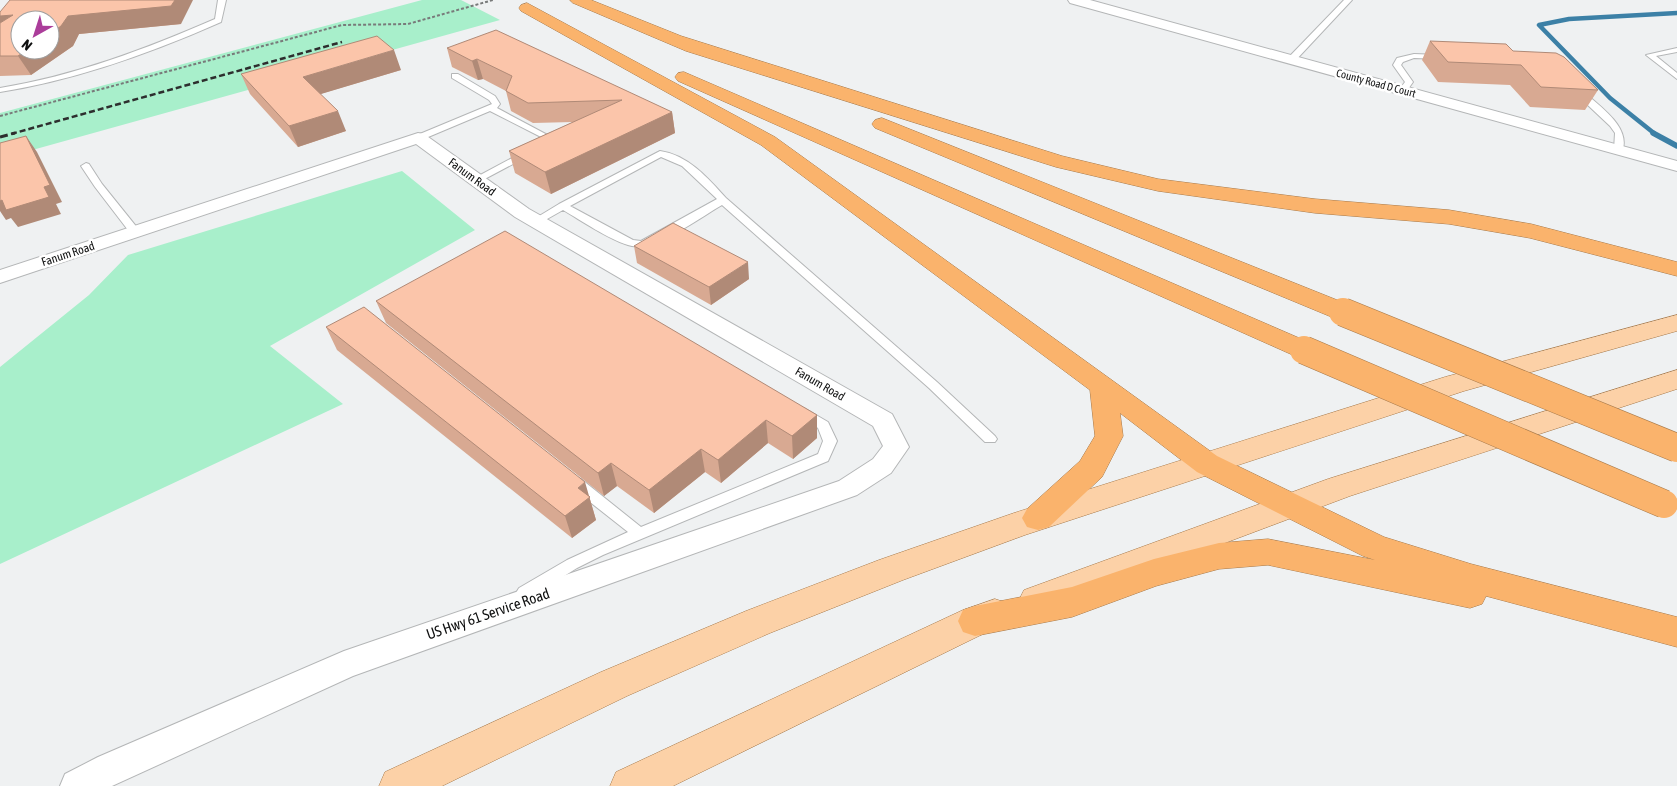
<svg xmlns="http://www.w3.org/2000/svg" width="1677" height="786" viewBox="0 0 1677 786" font-family="'Asap Condensed',sans-serif">
<rect width="100%" height="100%" fill="#eff1f2"/>
<path fill="#a8efcb" d="M422 0H461L500 20 0 159V113Z
M402 171 475 230 270 346 343 404 0 564V367L89 295 128 255Z"/>
<g fill="none" stroke-linecap="round" stroke-linejoin="round">
<path stroke="#3c80a6" stroke-width="4.5" d="M1655 134 1610 98 1539 25 1569 19 1677 13"/>
<path stroke="#3c80a6" stroke-width="5.5" d="M1653 133 1677 146"/>
<defs>
<path id="lane" d="M218 0H226L221 22C151 53 76 80 0 92V88C74 76 146 49 215 19Z
M1344 0H1352L1294 62H1288V58Z
M1677 48V52L1656 56 1677 73V79L1646 55Z
M1414 54 1440 55 1444 57 1440 59 1414 58 1403 62 1401 65 1413 82 1406 92H1400L1399 90 1405 82 1393 65 1397 58Z
M452 74H458L495 96 500 104 497 108 555 139 548 146H542L540 144 545 139 490 111 421 140H415V136L492 104 489 100 452 78Z
M1576 90H1582C1598 106 1632 126 1622 152L1619 153 1614 150 1615 133 1610 126 1576 94Z
M527 150 532 153 530 155 479 182 476 183 471 180Z
M660 151C688 155 708 178 726 198L937 382 995 436 997 439 995 442H985L929 388 722 205C701 217 652 254 628 245 608 239 582 221 563 210L540 223H532L531 221 559 204ZM661 157 682 166 717 199 641 241 633 240 570 206Z
M86 163 89 164 102 184 139 230 140 232 139 234H131L95 187 81 166Z
M804 408 828 422 837 441 828 461 603 555 577 568 529 598 524 599 519 598 516 593 519 588 567 560 628 532 571 487 569 483 571 479 576 478 581 479 641 527 818 454 823 441 818 428 798 413 799 410Z"/>
<path id="street" d="M1068 0H1090L1677 161V171L1070 3Z
M418 133 424 134 529 209 892 414 909 447 891 473 857 495 353 676 112 786H60L65 774 98 757 344 651 839 481 873 459 883 446 873 426 515 217 416 144 0 283V270Z"/>
<path id="primary" d="M1677 315V331L1464 391 1025 535 903 580 770 633 627 696 442 786H379L385 772 601 672 746 611 879 560 1014 513 1445 377Z
M1677 370V389L1350 496 1036 614 1024 610 1019 600 1024 590 1328 479Z
M995 599 1007 603 1012 614 1007 625 987 632 673 786H610L616 772 963 610Z"/>
<path id="highway" d="M570 0H591L681 36 1062 156 1158 179 1315 199 1449 210 1531 224 1677 262V276L1530 238 1449 224 1315 213 1158 191 1056 167 686 51 573 3Z
M527 3 775 137 1217 456 1384 537 1471 564 1677 617V647L1486 596 1482 604 1470 608 1268 565 1219 569 1156 586 1072 617 975 636 963 632 958 621 963 610 975 606 1072 587 1154 559 1219 543 1268 539 1375 560 1363 556 1197 472 1120 413 1123 436 1102 477 1049 527 1038 530 1027 527 1022 518 1027 509 1080 461 1095 436 1090 390 761 145 521 11 519 8 521 5Z
M684 72 1313 344 1317 350 1313 356 1304 359 1295 356 678 81 675 77 678 73Z
M882 118 1352 306 1356 312 1352 318 1343 320 1334 318 875 128 872 124 875 120Z"/>
</defs>
<use href="#lane" stroke="#b4b6b7" stroke-width="2"/>
<use href="#street" stroke="#b4b6b7" stroke-width="2"/>
<use href="#primary" stroke="#a77a4b" stroke-width="1"/>
<use href="#highway" stroke="#a77a4b" stroke-width="1"/>
<path stroke="#787a7a" stroke-width="2" stroke-dasharray="3 2" stroke-linecap="butt" d="M0 116 342 25 408 24 493 0"/>
<use href="#lane" fill="#fff" fill-rule="evenodd"/>
<use href="#street" fill="#fff" fill-rule="evenodd"/>
<use href="#primary" fill="#fcd1a7" fill-rule="evenodd"/>
<use href="#highway" fill="#fab36c" fill-rule="evenodd"/>
<path stroke="#2d2e2e" stroke-width="2.5" stroke-dasharray="6 3" stroke-linecap="butt" d="M11 134 342 42"/>
<path stroke="#2d2e2e" stroke-width="3" stroke-dasharray="8 4" stroke-linecap="butt" d="M0 137 15 133"/>
<defs>
<path id="highway-bridge" d="M1343 312 1677 448
M1304 350 1664 504"/>
</defs>
<use href="#highway-bridge" stroke="#a77a4b" stroke-width="29" stroke-linecap="butt"/>
<use href="#highway-bridge" stroke="#fab36c" stroke-width="28"/>
</g>
<path fill="#d8a992" d="M0 12 181 24 79 34 73 46 31 75 0 76Z
M1430 41 1513 51 1598 90 1585 110 1530 107 1510 85 1438 82 1422 60Z
M447 48 672 112 675 133 551 194 515 173 509 151 573 122 533 123 511 111 506 91 483 79 478 80 452 67Z
M401 70 320 94 346 131 298 147 250 94 241 74Z
M634 246 749 279 711 305 637 263Z
M376 301 817 415V438L793 459 768 443 721 483 705 472 654 513 617 486 604 496 386 323Z
M326 327 589 496 596 520 572 538 337 350Z"/>
<path fill="#b08a77" d="M175 0H193L181 24 79 34 73 46 31 75 18 56 26 50H50V34L68 16Z
M13 15 0 23V16Z
M394 50 401 70 311 97 303 77Z
M477 59 483 79 478 80 472 61Z
M338 111 346 131 298 147 289 126Z
M672 112 675 133 551 194 545 172Z
M26 136 37 152 62 202 56 204 61 214 18 227 11 218 6 220 0 211V201Z
M748 262 749 279 711 305 709 287Z
M817 415V438L793 459 792 436Z
M766 420 768 443 721 483 718 460Z
M701 449 705 472 654 513 649 490Z
M611 463 617 486 604 496 598 473Z
M585 482 596 520 572 538 565 516 578 488Z"/>
<path fill="#fbc5aa" stroke="#b08a77" d="M10 0H175L171 6 68 16 61 26 50 34V20H20V50H26L18 56H0V23L13 15 0 16V12Z
M496 30 672 112 545 172 509 151 622 100 528 103 506 91 512 76 477 59 472 61 447 48Z
M377 36 394 50 303 77 338 111 289 126 241 74Z
M1430 41 1506 44 1513 51 1556 53 1564 57 1598 90 1541 87 1521 65 1448 62Z
M26 136 50 185 44 187 49 197 6 210 2 200 0 201V143Z
M673 223 748 262 709 287 634 246Z
M505 231 817 415 792 436 766 420 718 460 701 449 649 490 611 463 598 473 376 301Z
M364 307 585 482 578 488 590 497 565 516 326 327Z"/>
<g text-anchor="middle" stroke-width="5" stroke-linejoin="round" paint-order="stroke">
<g font-size="11" fill="#0e0f0f" stroke="#fff">
<text transform="translate(1376 83) rotate(15)" y="4">County Road D Court</text>
</g>
<g font-size="12" fill="#0e0f0f" stroke="#fff">
<text transform="translate(472 177) rotate(36)" y="4">Fanum Road</text>
<text transform="translate(68 254) rotate(-18)" y="4">Fanum Road</text>
<text transform="translate(820 384) rotate(30)" y="4">Fanum Road</text>
</g>
<g font-size="15" fill="#0e0f0f" stroke="#fff">
<text transform="translate(488 614) rotate(-19)" y="5">US Hwy 61 Service Road</text>
</g>
</g>
<g transform="translate(35 35) rotate(219)"><circle r="24" fill="#ffffff" stroke="#9f9f9f"/>
<path d="M0-4L9 19L0 12L-9 19Z" fill="#ab3d9a"/>
<text y="-8" font-size="14" font-weight="bold" text-anchor="middle" fill="#0e0f0f">N</text>
</g>
</svg>
